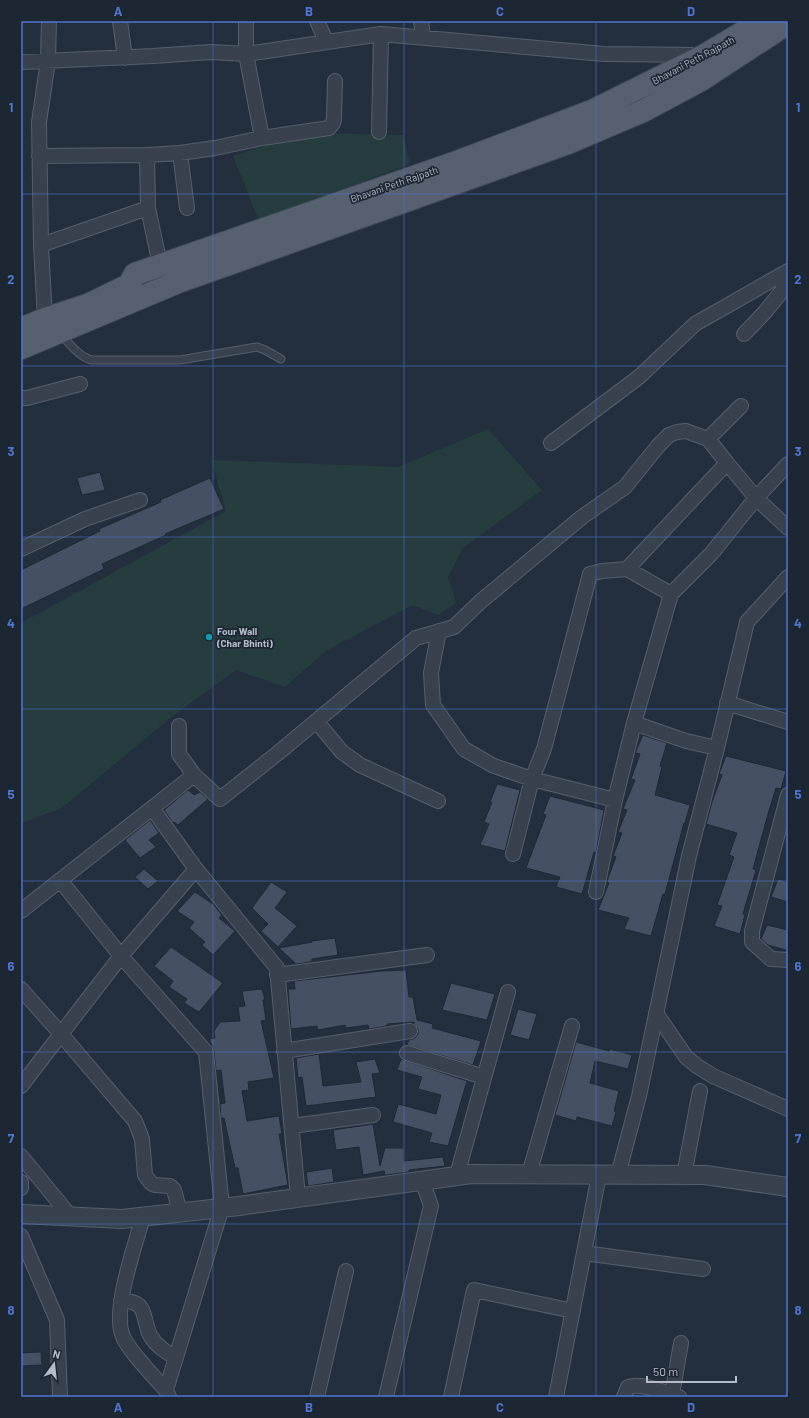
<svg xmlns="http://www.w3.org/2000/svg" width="809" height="1418" viewBox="0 0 809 1418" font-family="Barlow,sans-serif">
<rect width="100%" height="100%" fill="#242f3e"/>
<path fill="#263c3f" d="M307 133 403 135 410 164 259 221 233 156Z
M488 429 542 490 463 548 448 577 456 603 438 615 413 605 327 650 285 687 236 670 174 715 62 808 21 823V623L226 511 211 460 398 467Z"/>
<path fill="#455162" stroke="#1f2835" d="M100 472 105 490 82 495 77 478Z
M210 478 224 509 165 534 166 535 102 564 104 569 21 609V570L100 531 99 529 161 502 160 500Z
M643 735 667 743 660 766 662 767 655 795 690 805 685 823H684L665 894H663L651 936 624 929 629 918 598 910 609 883 607 882 608 878 616 857 613 856 622 833 618 832 627 810 623 809 635 780 631 779 640 754 635 753Z
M726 756 786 771 781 789 776 788 768 814 753 869 756 870 743 914 745 915 740 934 714 926 722 906 717 905 734 857 729 855 737 833 706 824 712 802 722 775 719 774Z
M497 784 520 790 505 851 480 845 489 824 484 822 492 802H490Z
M188 790 194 795 200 792 208 799 178 825 174 822 173 823 164 810Z
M550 796 604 810 596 852H594L582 894 556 887 560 877 526 868 546 815 543 814Z
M150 820 159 833 149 840 156 847 140 858 125 840Z
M144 869 158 881 148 889 135 877Z
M778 879 788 882V902L771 897Z
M271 882 287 892 275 908 297 926 278 947 261 931 268 924 252 908Z
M195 892 213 904 222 915 219 918 235 931 213 955 202 945 205 942 189 928 194 922 177 911Z
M767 925 788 930V944L786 950 768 945 761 939Z
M335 938 338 955 312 959V961L304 963 296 964 279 948 312 942V941Z
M171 947 223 983 199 1012 184 1003 187 999 169 987 173 981 154 966Z
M406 970 409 997H413L417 1020 433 1024 432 1028 481 1041 473 1065 407 1045 409 1040 415 1038 418 1034V1029L414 1024V1022L387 1024V1026L369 1029 368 1025 346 1028 345 1025 318 1030 317 1026 291 1029 288 989H295L294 981 382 971Z
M451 983 495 994 487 1020 442 1010Z
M262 989 265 1000H263L266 1020 261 1021 274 1078 248 1082 249 1090 242 1091 247 1121 279 1116 282 1134H279L288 1185 243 1194 238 1168H235L224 1118H221L220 1104 225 1103 221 1070 216 1071 214 1051 209 1039 215 1038 214 1031 220 1022 240 1021 238 1007 245 1006 242 991Z
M518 1009 537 1014 529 1040 510 1035Z
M576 1042 609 1051 610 1049 632 1055 628 1069 595 1061 590 1083 619 1091 614 1111 616 1112 612 1126 577 1117 576 1121 555 1115Z
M319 1054 323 1086 361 1082 356 1062 375 1059 380 1073 372 1074 376 1097 306 1106 302 1077 298 1078 296 1058Z
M401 1059 467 1081 448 1146 429 1142 432 1133 393 1122 398 1104 436 1114 441 1095 418 1089 422 1077 397 1070Z
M373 1124 380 1166 385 1148H404V1161L443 1157 445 1166 409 1170V1172L387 1175H385L384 1171 363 1175 359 1147 336 1150 333 1130Z
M332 1168 334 1182 308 1186 306 1172Z
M41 1352 42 1365 21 1366V1353Z"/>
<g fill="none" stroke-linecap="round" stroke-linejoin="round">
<defs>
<path id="service" d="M61 335C70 344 79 357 92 360H180L257 347 265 350 281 359"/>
<path id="minor" d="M120 21 125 58
M246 21V54L262 138
M317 21 326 41
M421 21 423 37
M21 62 153 56 211 52 246 54 381 34 604 54 698 55
M379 132 381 34
M180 153 187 208
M147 155 180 153 215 148 262 138 329 128 333 123 334 119 335 81
M39 156 147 155 148 208 160 265
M41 245 148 208
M45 319 41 245 39 122 48 61 49 21
M744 334 765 312 782 291 788 275
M21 398H27L80 384
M551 443 639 377 695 324 788 271
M727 463 756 498 788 464
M21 549 85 519 140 500
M627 569 671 594
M439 631 431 673 433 705 464 749 494 766 532 779 615 800
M727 703 788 722
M316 721 342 752 360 765 438 801
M634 723 686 741 717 748
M179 726V754L194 775
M788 795 752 931V942L771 959 788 960
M152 808 196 869 277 968 298 1197
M513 854 532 779 544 749 590 574 602 571 627 569 727 463 708 439 741 406
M60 880 121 956 206 1052 222 1207 166 1390
M596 892 615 800 634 723 671 594 711 554 756 498 788 528
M21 911 194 775 220 799 278 753 416 638 454 627 480 602 582 517 625 487 658 446 669 435 677 432 686 431 708 439
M277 975 427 955
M21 989 61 1034 135 1121 142 1139 145 1175 151 1183 155 1185 170 1186 174 1190 180 1212
M656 1013 686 1057 697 1066 713 1076 788 1109
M284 1051 410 1031
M407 1053 484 1077
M21 1086 121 956 196 869
M292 1126 373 1115
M21 1156 71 1217
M529 1174 572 1026
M457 1175 508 992
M618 1175 639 1096 689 856 717 748 747 622 788 577
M684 1175 700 1091
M21 1182V1188
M143 1217C135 1246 113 1307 122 1334 126 1348 155 1378 166 1390L169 1397
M21 1236 57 1320 60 1397
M584 1253 703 1269
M121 1300C149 1302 141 1315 150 1335 156 1346 166 1352 176 1358
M672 1395 681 1343
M317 1397 346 1271
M386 1397 431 1206 422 1180
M451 1397 474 1290 573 1311
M556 1397 599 1175
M624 1397 628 1387C643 1382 664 1393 679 1397"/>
<path id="tertiary" d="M21 1214 122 1219 239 1206 471 1174 705 1175 788 1187"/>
<path id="primary" d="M21 329 45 319 88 305 129 285 135 274 457 162 592 111 705 55 762 21
M21 348 178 282 568 143 643 111 701 80 788 23"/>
</defs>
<use href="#service" stroke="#565f6c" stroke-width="9"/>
<use href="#minor" stroke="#565f6c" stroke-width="16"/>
<use href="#tertiary" stroke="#565f6c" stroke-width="20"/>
<use href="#primary" stroke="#414a57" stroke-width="24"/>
<use href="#service" stroke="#38414e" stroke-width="7"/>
<use href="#minor" stroke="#38414e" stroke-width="14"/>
<use href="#tertiary" stroke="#38414e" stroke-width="18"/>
<use href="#primary" stroke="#56606e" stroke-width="22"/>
</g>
<path fill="none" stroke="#5274d3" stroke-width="1" stroke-opacity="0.55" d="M213 21V1397M404 21V1397M596 21V1397M21 194H788M21 366H788M21 537H788M21 709H788M21 881H788M21 1052H788M21 1224H788"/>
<circle fill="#0f9aa8" stroke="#1d2633" stroke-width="1.5" cx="209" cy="637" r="4"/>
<g text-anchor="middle" stroke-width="3.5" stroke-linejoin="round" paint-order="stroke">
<g font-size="10" fill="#b4bcc9" stroke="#1d2633">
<text transform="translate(693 60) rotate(-28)" y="4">Bhavani Peth Rajpath</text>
<text transform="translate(394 184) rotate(-19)" y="4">Bhavani Peth Rajpath</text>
</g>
<g font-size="10" font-weight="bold" fill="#b4bcc9" stroke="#1d2633" text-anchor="start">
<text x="217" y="635">Four Wall<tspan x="217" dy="12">(Char Bhinti)</tspan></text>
</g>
</g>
<rect width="809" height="1418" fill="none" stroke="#1d2633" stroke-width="44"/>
<g transform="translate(54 1364) rotate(15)" stroke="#1d2633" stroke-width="3" paint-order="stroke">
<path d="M0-3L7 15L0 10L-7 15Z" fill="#b4bcc9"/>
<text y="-6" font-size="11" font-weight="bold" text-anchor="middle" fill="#b4bcc9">N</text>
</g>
<path d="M647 1376v6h89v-6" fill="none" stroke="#b4bcc9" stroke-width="2"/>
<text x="653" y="1376" font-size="12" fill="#b4bcc9" stroke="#1d2633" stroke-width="3" paint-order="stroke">50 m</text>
<rect x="22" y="22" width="765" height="1374" fill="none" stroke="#5274d3" stroke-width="1.5"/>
<g font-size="13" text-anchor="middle" font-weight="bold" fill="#5274d3">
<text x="118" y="16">A</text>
<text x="309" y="16">B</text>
<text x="500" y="16">C</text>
<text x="691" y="16">D</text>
<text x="11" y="112">1</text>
<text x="798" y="112">1</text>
<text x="11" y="284">2</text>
<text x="798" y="284">2</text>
<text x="11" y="456">3</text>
<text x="798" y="456">3</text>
<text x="11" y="628">4</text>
<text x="798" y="628">4</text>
<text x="11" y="799">5</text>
<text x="798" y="799">5</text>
<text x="11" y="971">6</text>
<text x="798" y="971">6</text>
<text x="11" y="1143">7</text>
<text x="798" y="1143">7</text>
<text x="11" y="1315">8</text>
<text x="798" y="1315">8</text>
<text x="118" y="1412">A</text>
<text x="309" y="1412">B</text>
<text x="500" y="1412">C</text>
<text x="691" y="1412">D</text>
</g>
</svg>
